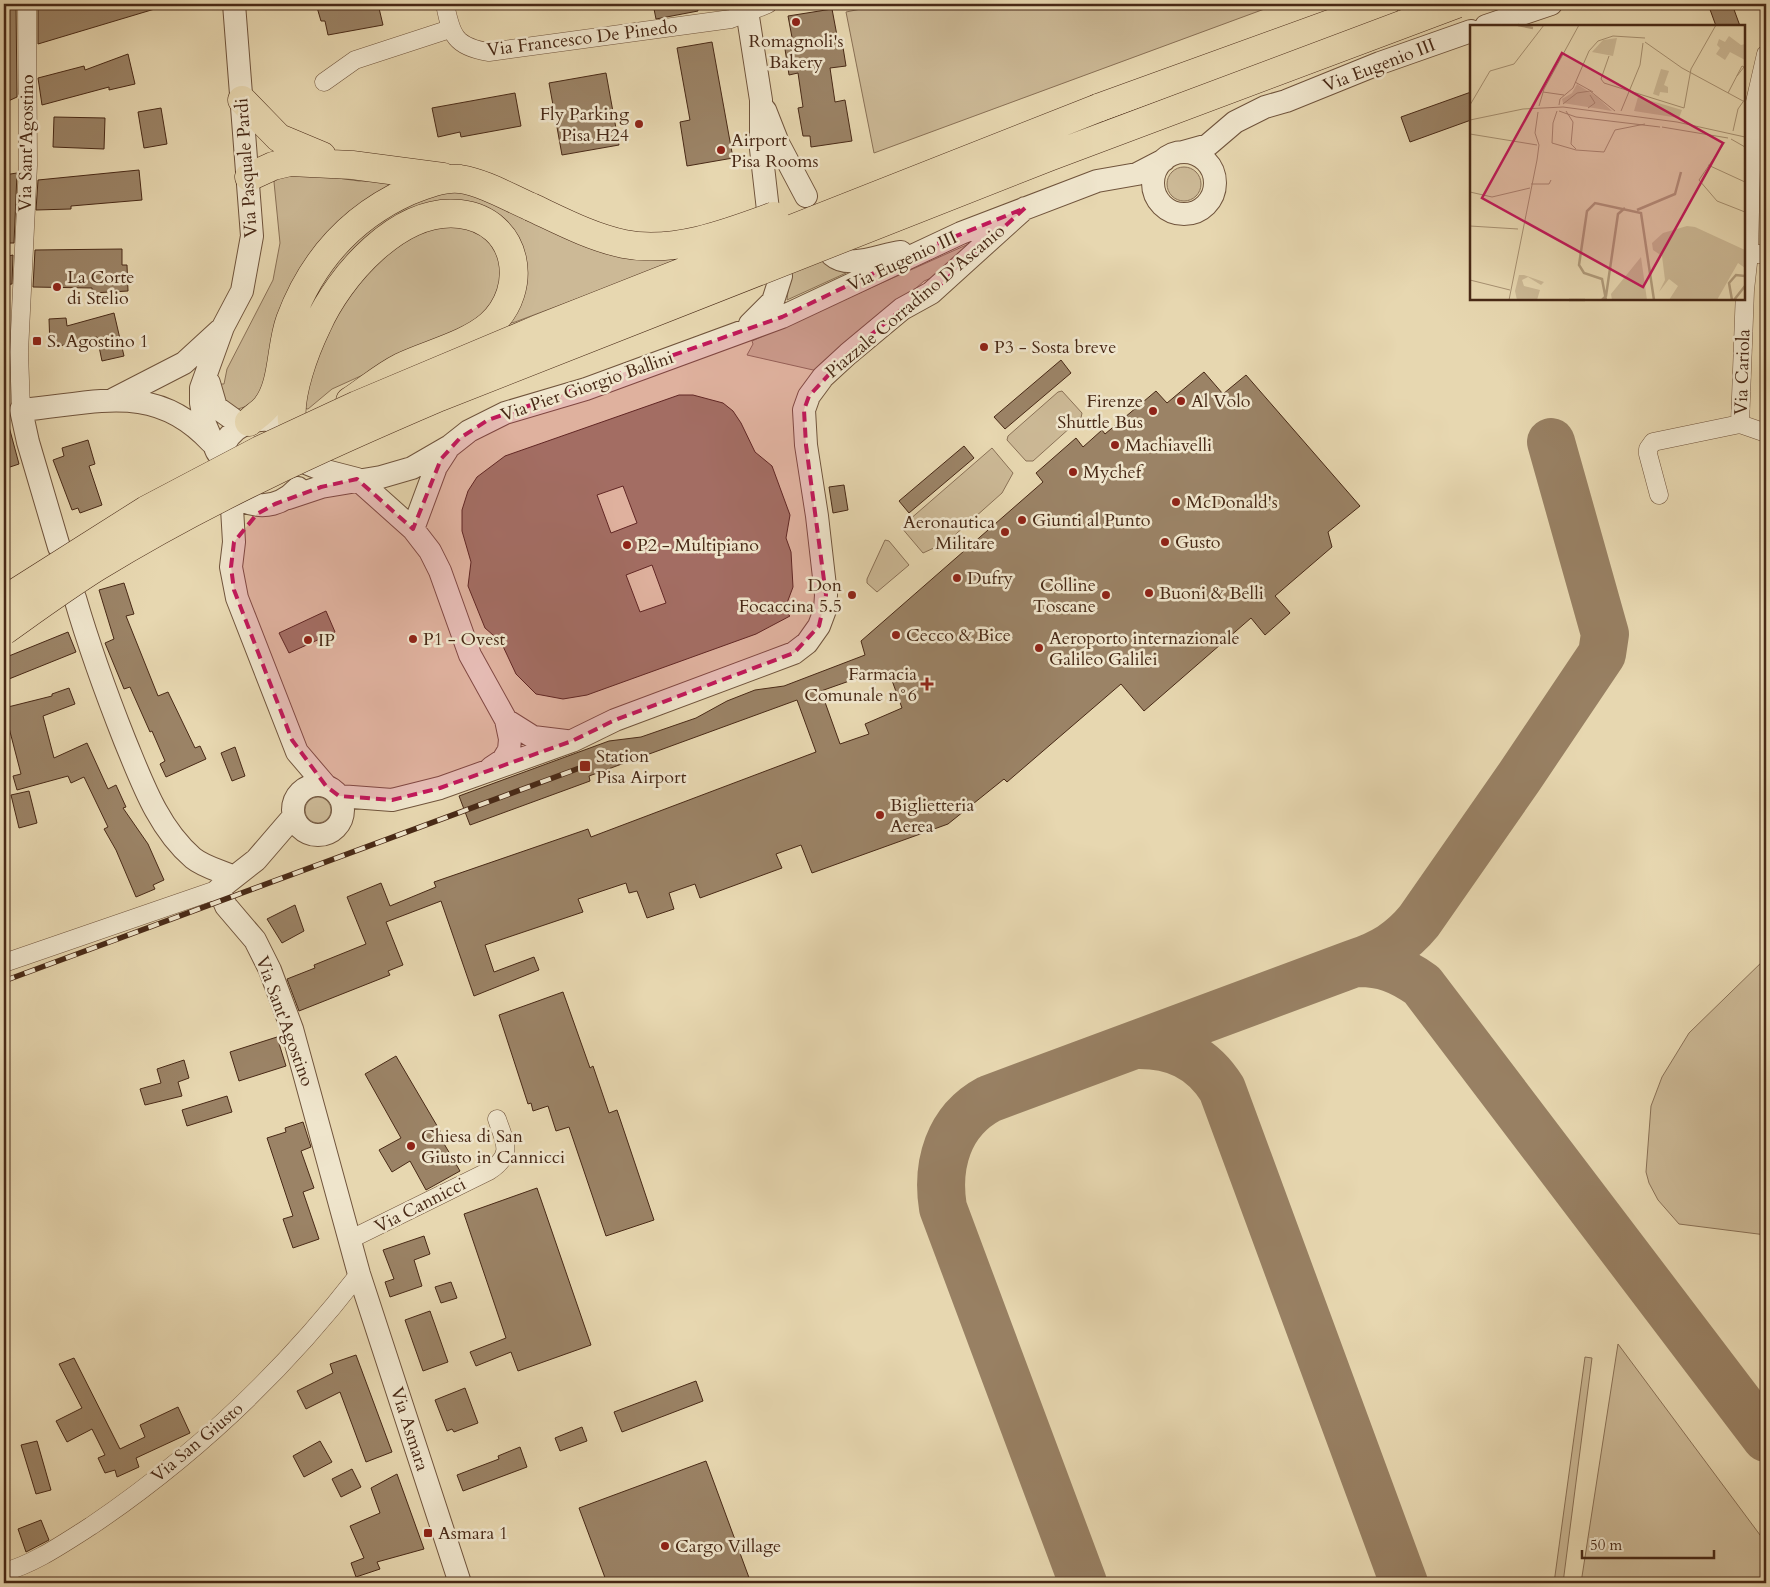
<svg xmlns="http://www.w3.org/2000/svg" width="1770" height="1587" viewBox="0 0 1770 1587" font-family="Cardo,serif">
<rect width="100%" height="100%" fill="#e7d7b0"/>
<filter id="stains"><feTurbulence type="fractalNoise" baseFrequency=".004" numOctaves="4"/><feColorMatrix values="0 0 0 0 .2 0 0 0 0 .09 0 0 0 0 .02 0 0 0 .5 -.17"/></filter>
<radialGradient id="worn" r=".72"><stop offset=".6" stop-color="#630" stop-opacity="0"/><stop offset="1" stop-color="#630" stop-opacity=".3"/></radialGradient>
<path fill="#ccb996" stroke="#8a7156" d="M885 4H1278L874 153 846 12Z
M1167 184a17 17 0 1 1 34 0a17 17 0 1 1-34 0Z
M287 171 359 181 419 180 691 256 515 322 438 341 332 389 308 409 260 402 238 409 223 401 217 384H224L227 369 273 280 280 243 274 182 277 176Z
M973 242 946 272 924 281 822 372 747 355 753 344 752 341Z
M822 260 833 269 846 273 787 300 790 273Z
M1062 391 1082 413 1081 418 1033 461H1026L1007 440 1008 436 1058 392Z
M992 448 1013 473 1002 493 947 542 923 553 901 527Z
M885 540 889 541 909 565 877 592 867 583V579Z
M305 810a13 13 0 1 1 26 0a13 13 0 1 1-26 0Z
M1766 958V1235L1679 1224 1658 1200 1649 1183 1646 1172 1651 1106 1662 1077 1689 1033Z
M1618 1344 1766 1543V1583H1581Z
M1585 1357 1592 1358 1563 1583H1554Z"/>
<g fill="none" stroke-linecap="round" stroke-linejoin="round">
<path stroke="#988063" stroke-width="48" d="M1355 963C1382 954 1401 943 1419 921L1520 776 1602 654 1605 634 1551 442
M1136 1045C1173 1044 1202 1057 1222 1089L1404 1583
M1083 1583 943 1208C936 1165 948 1121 989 1099L1355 963C1382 962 1401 970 1422 985L1766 1438"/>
</g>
<path fill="#9b8366" stroke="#482916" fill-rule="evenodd" d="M4 4H16L17 97 4 103Z
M38 4H157L158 8 38 44Z
M316 4H378L383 25 328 35 325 21H321Z
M653 4H697L698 11 656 19Z
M1708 4H1732L1740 26H1716Z
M832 9 838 41H842L846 66 830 68 835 102 845 100 852 141 811 147 810 136H803L798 108 803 107 798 73 789 75 785 49 794 48 788 16Z
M712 42 733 158 687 166 680 122 690 120 677 48Z
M128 54 135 84 109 90V87L42 105 38 78 84 66 85 70Z
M606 73 619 145 562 155 549 83Z
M1471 92V120L1410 142 1401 117Z
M515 93 521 126 461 137 460 132 438 137 432 108Z
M161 108 167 144 144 148 138 112Z
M54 117 105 118 104 149 53 147Z
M139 170 142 200 71 206V209L36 210 38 180Z
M17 173 14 243H4V175Z
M122 249V265H127L128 291 92 293V288L33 287 35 250Z
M13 255 12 284 4 285V257Z
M114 313 124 356 102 361 97 337 67 345 50 346 49 319 66 318 67 326Z
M1061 360 1071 373 1005 429 994 417Z
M1204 372 1223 394 1246 375 1360 506 1328 532 1332 547 1275 596 1290 613 1265 635 1251 618 1144 711 1121 684 1007 782 1004 779 948 824 812 873 801 845 776 854 782 868 700 898 695 884 669 893 674 909 647 918 637 891 629 893 626 883 578 899 583 912 485 945 494 972 534 957 539 970 474 996 441 901 386 922 403 965 388 971 390 975 299 1011 287 979 315 968 314 965 366 944 347 897 381 883 390 906 436 887 434 882 588 829 591 837 816 752 797 700 589 776 590 781 470 825 459 796 609 741 641 737 696 718 727 701 755 690 784 686 865 655 861 641 1043 482 1036 473 1076 438 1083 447 1102 430 1105 434 1156 391 1167 403ZM872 673 875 682 890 675 902 708 865 724 869 734 840 744 821 691Z
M679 395H693L723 403 733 411 741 423 755 452 772 466 790 515 786 538 791 552 793 587 784 611 790 616 756 634 587 695 563 699 536 694 516 674 501 642 485 628 468 586 471 562 462 531V510L468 491 477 477 505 456ZM623 486 637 523 611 533 597 495ZM652 565 666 603 640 612 626 575Z
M8 423 19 464 4 469V424Z
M88 440 95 464 89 466 102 505 80 513 78 508 72 510 53 460 64 456 62 448Z
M964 446 974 458 909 513 899 501Z
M844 485 848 510 833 513 829 487Z
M124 583 134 614 126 616 158 696 168 692 195 748 200 746 206 759 166 777 160 764 165 761 152 731 150 732 130 687 124 689 105 643 114 639 99 590Z
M326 611 335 632 289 653 279 633Z
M68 632 76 652 4 681V658Z
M69 688 75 704 43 716 54 758 87 743 108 789 116 785 126 807 123 808 148 844 164 880 153 885 155 889 136 897 116 850 104 829 108 827 84 777 71 783 68 776 17 790 13 776 21 774 8 724 4 725V708L52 696V694Z
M235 747 245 776 232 781 221 753Z
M29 791 37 823 19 828 11 795Z
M295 905 304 931 282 943 267 919Z
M563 992 590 1068 593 1066 609 1113 617 1110 654 1220 606 1236 569 1127 556 1131 548 1106 533 1111 531 1103 528 1104 499 1015Z
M277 1037 286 1066 239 1081 230 1052Z
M396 1056 446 1141 443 1142 460 1171 426 1190 410 1161 392 1172 379 1150 401 1138 365 1074Z
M184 1060 189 1078 178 1082 182 1096 145 1105 140 1089 161 1083 157 1069Z
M227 1096 232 1112 187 1126 182 1110Z
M303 1122 311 1147 301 1151 314 1188 303 1192 319 1239 293 1248 283 1219 293 1216 267 1138 286 1132 285 1128Z
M537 1188 591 1345 518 1371 511 1352 476 1366 470 1352 506 1338 464 1214Z
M424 1236 430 1254 414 1260 422 1286 390 1297 385 1282 394 1279 383 1250Z
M451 1282 457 1298 441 1303 435 1287Z
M430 1311 448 1362 423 1371 405 1320Z
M356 1355 392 1452 366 1462 340 1392 306 1409 297 1391 333 1373 330 1364Z
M74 1358 120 1449 145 1437 140 1425 178 1407 190 1433 136 1458 139 1467 117 1477 115 1470 105 1473 98 1458 105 1455 92 1429 67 1442 56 1421 82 1408 59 1364Z
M696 1381 703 1401 622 1432 614 1412Z
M465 1388 478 1423 454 1432 452 1429 447 1431 435 1400Z
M582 1427 587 1441 560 1451 555 1438Z
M37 1441 51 1490 36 1494 21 1445Z
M320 1441 332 1462 304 1477 293 1456Z
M520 1447 527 1467 463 1491 457 1475 499 1459 498 1456Z
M706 1461 751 1583H607L579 1508Z
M352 1469 361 1487 341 1497 332 1479Z
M397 1474 424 1549 377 1562 380 1569 356 1577 351 1563 364 1558 350 1526 380 1513 371 1488Z
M41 1520 49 1540 26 1552 18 1529Z"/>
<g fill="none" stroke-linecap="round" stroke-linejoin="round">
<defs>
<path id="minor" d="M445 4C451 35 455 47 489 52L731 19 768 4
M1766 54 1755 102 1752 128 1749 254 1745 290 1740 424 1766 433
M324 82 355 60 450 29
M1749 254H1766
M21 410 19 352 28 165 27 4
M1659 495 1648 454V449L1653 442 1740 424
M4 963 219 889
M351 1239 489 1171C514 1155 505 1143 497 1119
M4 1572C34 1564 64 1543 91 1526 193 1457 284 1371 359 1274"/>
<path id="tertiary" d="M746 4 761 100V149L768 210
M1486 26 1551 4
M765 110 778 143 806 196
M1183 152 1208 145 1235 122 1265 107 1286 101 1380 63 1471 31
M1153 183a31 31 0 1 1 62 0a31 31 0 1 1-62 0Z
M832 255C849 270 881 254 901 252
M750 324 773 301 781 276
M209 383 216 407 241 425
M114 399 184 363 220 330
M217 452 205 424 201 403V388L223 327 242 291 252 236 234 4
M221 454C228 425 258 413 284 424
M306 463 326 471 357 479 413 529 430 551 440 571 470 655 506 720 510 739 509 750 503 760 491 768
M288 498 321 487 381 477 412 468 450 446 469 431 505 413 586 389 782 317 961 233 1097 181 1137 174 1164 160
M243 501C264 510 283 504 298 488
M232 508 234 542 231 567 237 598 297 752 326 786
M413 529 436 467 447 450
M59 547 28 442 21 410C94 404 154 380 211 442
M75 598C89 646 106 693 125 741 142 782 158 828 193 858 204 867 221 871 234 877
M506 720 533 737 566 741
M293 810a25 25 0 1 1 50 0a25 25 0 1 1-50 0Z
M339 796 392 800 440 788 572 741 615 720 794 653 807 643 819 626 825 610 826 595 817 516 806 445 804 410 809 396 823 377 848 354 902 309 931 293 1025 208
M293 817 256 860 219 889 226 906 255 940 270 970 292 1029 359 1274 460 1583"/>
<path id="trunk" d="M242 100 279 138 322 156
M1098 108 1385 4
M249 177 273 166 290 162 352 165 443 177
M292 421C289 393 305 351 317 326 339 276 399 207 460 214 519 221 530 289 490 325 467 345 428 354 401 367 383 376 367 390 350 401
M249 422C254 417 261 413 266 407 284 384 280 347 290 320 312 261 351 217 409 191 424 185 444 177 460 179 485 183 508 197 531 207"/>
</defs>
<use href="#minor" stroke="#70543c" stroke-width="19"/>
<use href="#tertiary" stroke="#70543c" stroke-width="24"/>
<use href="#trunk" stroke="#482916" stroke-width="29"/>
<use href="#minor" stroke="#efe5cc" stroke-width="18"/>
<use href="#tertiary" stroke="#efe5cc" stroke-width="22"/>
<use href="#trunk" stroke="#e7d7b0" stroke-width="28"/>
<defs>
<path id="rail" d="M4 981 585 766"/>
</defs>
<use href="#rail" stroke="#482916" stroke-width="5.5"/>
<use href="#rail" stroke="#efe5cc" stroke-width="4" stroke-dasharray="11" stroke-linecap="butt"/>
<defs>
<path id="trunk-bridge" d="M531 207C561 221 591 237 624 244 673 254 728 233 774 216
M4 600 146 510 260 450 357 405 538 329 1098 108
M4 631C35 609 65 587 97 567 206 500 323 447 440 397L1049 157 1457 4"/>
</defs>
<use href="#trunk-bridge" stroke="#482916" stroke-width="29" stroke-linecap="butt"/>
<use href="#trunk-bridge" stroke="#e7d7b0" stroke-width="28"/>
</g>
<path fill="#c2185b" fill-opacity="0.2" stroke="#c2185b" stroke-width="4" stroke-dasharray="10 6" stroke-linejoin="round" d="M1025 208 931 293 902 309 848 354 809 396 804 410 806 445 826 595 819 626 794 653 615 720 572 741 440 788 392 800 339 796 326 786 292 740 234 590 231 567 234 542 257 514 275 504 321 487 357 479 413 529 441 459 460 438 488 420 782 317 922 250Z"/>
<g fill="#8f2418" stroke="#efe5cc" stroke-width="2">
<circle cx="796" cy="22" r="5"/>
<circle cx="639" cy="124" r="5"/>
<circle cx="721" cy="150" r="5"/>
<circle cx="57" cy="287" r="5"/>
<rect x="32" y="336" width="10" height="10" rx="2.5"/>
<circle cx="984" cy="347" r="5"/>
<circle cx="1181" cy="401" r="5"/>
<circle cx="1153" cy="411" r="5"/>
<circle cx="1115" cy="445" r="5"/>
<circle cx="1073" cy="472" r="5"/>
<circle cx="1176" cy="502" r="5"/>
<circle cx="1022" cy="520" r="5"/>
<circle cx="1005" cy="532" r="5"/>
<circle cx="1165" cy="542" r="5"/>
<circle cx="627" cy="545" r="5"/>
<circle cx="957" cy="578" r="5"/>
<circle cx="1149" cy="593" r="5"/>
<circle cx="852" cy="595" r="5"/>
<circle cx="1106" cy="595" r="5"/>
<circle cx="896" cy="635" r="5"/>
<circle cx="413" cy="639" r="5"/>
<circle cx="308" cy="640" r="5"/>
<circle cx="1039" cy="648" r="5"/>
<path d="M924.5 676.5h5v5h5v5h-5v5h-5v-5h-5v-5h5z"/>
<rect x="579" y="760" width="12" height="12" rx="2.5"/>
<circle cx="880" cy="815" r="5"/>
<circle cx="411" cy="1146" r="5"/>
<rect x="423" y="1528" width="10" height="10" rx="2.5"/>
<circle cx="665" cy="1546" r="5"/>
</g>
<g text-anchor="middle" stroke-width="5" stroke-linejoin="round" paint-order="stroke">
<g font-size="18" fill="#482916" stroke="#efe5cc">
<text transform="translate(582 38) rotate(-7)" y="6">Via Francesco De Pinedo</text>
<text transform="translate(1379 65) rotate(-21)" y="6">Via Eugenio III</text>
<text transform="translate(26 143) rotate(-89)" y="6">Via Sant'Agostino</text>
<text transform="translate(246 168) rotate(-94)" y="6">Via Pasquale Pardi</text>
<text transform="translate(902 261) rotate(-25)" y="6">Via Eugenio III</text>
<text transform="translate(915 301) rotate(-40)" y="6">Piazzale Corradino D'Ascanio</text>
<text transform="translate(1742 372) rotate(-88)" y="6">Via Cariola</text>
<text transform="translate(587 386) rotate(-19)" y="6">Via Pier Giorgio Ballini</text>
<text transform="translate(285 1021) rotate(70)" y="6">Via Sant'Agostino</text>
<text transform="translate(420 1205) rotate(-27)" y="6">Via Cannicci</text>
<text transform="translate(410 1429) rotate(72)" y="6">Via Asmara</text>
<text transform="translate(197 1442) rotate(-40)" y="6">Via San Giusto</text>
</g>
<g font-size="18" fill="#482916" stroke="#efe5cc" text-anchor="start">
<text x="796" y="47" text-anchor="middle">Romagnoli's<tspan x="796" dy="21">Bakery</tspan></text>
<text x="629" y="120" text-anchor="end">Fly Parking<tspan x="629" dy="21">Pisa H24</tspan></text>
<text x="731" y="146">Airport<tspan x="731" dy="21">Pisa Rooms</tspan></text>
<text x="67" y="283">La Corte<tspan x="67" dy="21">di Stelio</tspan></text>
<text x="47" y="347">S. Agostino 1</text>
<text x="994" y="353">P3 - Sosta breve</text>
<text x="1143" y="407" text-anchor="end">Firenze<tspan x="1143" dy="21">Shuttle Bus</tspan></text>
<text x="1191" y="407">Al Volo</text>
<text x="1125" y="451">Machiavelli</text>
<text x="1083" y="478">Mychef</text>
<text x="1186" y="508">McDonald's</text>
<text x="1032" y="526">Giunti al Punto</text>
<text x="995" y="528" text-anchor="end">Aeronautica<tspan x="995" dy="21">Militare</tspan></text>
<text x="1175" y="548">Gusto</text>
<text x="637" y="551">P2 - Multipiano</text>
<text x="967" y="584">Dufry</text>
<text x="842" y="591" text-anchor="end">Don<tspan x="842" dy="21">Focaccina 5.5</tspan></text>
<text x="1096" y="591" text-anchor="end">Colline<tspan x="1096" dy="21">Toscane</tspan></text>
<text x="1159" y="599">Buoni &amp; Belli</text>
<text x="906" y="641">Cecco &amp; Bice</text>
<text x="1049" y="644">Aeroporto internazionale<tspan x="1049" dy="21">Galileo Galilei</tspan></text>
<text x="423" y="645">P1 - Ovest</text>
<text x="318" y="646">IP</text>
<text x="917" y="680" text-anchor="end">Farmacia<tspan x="917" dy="21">Comunale n°6</tspan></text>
<text x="596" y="762">Station<tspan x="596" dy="21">Pisa Airport</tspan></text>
<text x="890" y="811">Biglietteria<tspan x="890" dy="21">Aerea</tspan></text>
<text x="421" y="1142">Chiesa di San<tspan x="421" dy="21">Giusto in Cannicci</tspan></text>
<text x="438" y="1539">Asmara 1</text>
<text x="675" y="1552">Cargo Village</text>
</g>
</g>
<g transform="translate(1470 25)">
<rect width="275" height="275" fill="#e7d7b0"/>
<path d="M259 11 271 20 275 19V35L260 27 255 35 246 29 250 23 247 20 249 14 255 17ZM147 13 143 31 122 27 133 15ZM191 44 199 46 194 60 198 62V68L190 67 189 71 183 69ZM107 59 127 72 142 86 93 78 92 74 102 68ZM168 72 212 85 209 93 164 86ZM217 201 225 202 275 225V243L268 238 247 275H199L208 261 199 254 189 267 195 255 192 231 183 225 182 218 193 208ZM171 232 177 275H142L141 269ZM49 250H54L74 257 71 260 58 252 52 255 54 261 70 265 67 275H47L45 266Z" fill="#ccb996"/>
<path fill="none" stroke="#b19c7c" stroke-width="2.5" d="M48 0 63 3M167 185 205 169 211 147M99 275H115M132 275 136 271 148 189 155 183M136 275 132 254 114 248 109 240 117 186 125 178 171 188 184 275M262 275 259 258 266 250 275 251M264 275 275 261"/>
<path fill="none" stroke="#a79172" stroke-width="1" d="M175 17 212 43 273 76M139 31 131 54 134 58 214 83 221 44 246 0M105 57 123 67M73 67 94 70M258 68 272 41 274 42 267 51M93 79 107 68 120 66 145 86M0 80 20 46 44 39 74 0M89 80 90 74 103 63 119 26 128 16 143 11 175 13M69 81 74 64 109 0M118 83 125 78 120 70M87 86 83 98 82 118 106 125 134 127 145 105 175 99M89 86 106 92 190 102M96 86 103 97 101 119 106 124M151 86 170 40 173 18M0 95 53 84 93 82 207 97 275 112M192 102 258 113M263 106 268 84 275 74M0 109 67 120M261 114 275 122M255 117 229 155 247 176 275 187M238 140 275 157M61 159H79L81 155M0 167 22 172 60 163M0 201 48 204M0 255 40 265M39 275 67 135 69 120 65 108 68 87"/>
<path fill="#c2185b" fill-opacity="0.15" stroke="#c2185b" stroke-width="2.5" d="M92 28 253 118 173 262 12 173Z"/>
<rect width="275" height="275" fill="none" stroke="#482916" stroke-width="2.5"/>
</g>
<rect width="1770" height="1587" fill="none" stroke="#e7d7b0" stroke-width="20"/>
<rect x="5" y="5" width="1760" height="1577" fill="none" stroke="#482916" stroke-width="2.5"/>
<rect x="10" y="10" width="1750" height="1567" fill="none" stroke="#482916"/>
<path d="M1582 1550v8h132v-8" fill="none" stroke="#482916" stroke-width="2.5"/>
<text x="1590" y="1550" font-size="15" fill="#482916" stroke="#efe5cc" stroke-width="4" paint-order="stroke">50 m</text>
<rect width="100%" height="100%" filter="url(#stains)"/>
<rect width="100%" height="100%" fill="url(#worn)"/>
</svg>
